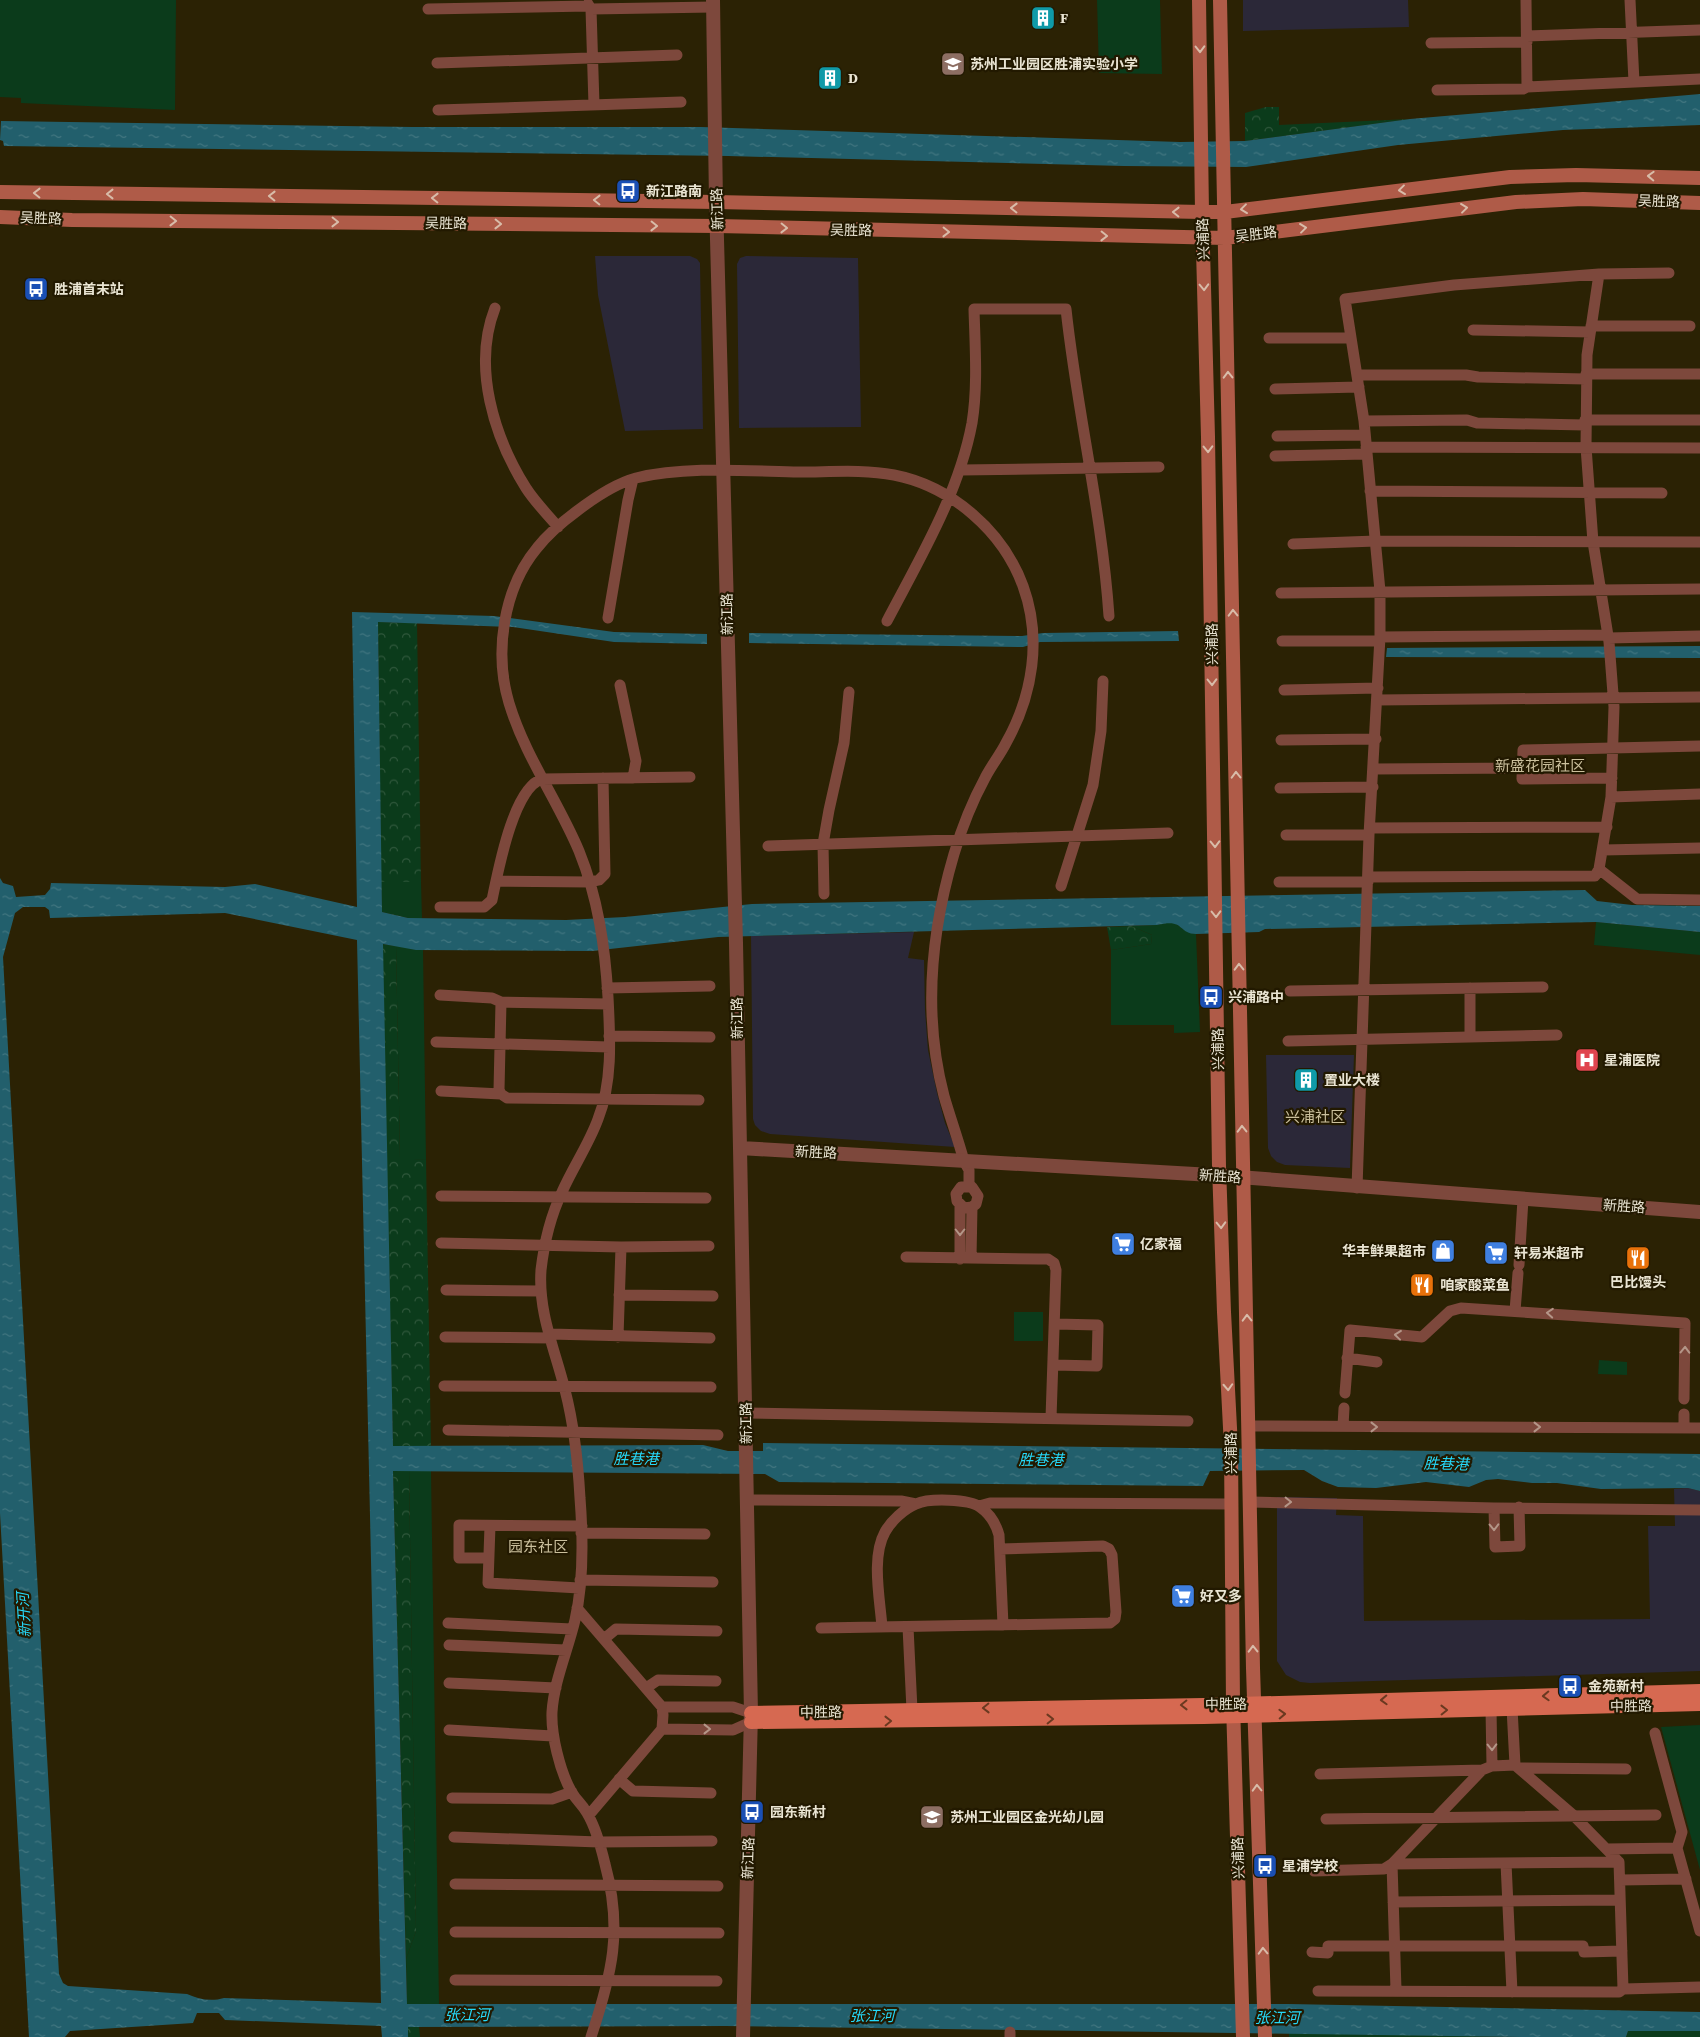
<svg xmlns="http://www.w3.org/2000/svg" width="1700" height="2037" viewBox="0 0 1700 2037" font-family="'Source Serif 4','Noto Sans SC',serif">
<defs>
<pattern id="forest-crowns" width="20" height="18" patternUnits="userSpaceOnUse" patternTransform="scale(1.25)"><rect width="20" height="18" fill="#0b3b1b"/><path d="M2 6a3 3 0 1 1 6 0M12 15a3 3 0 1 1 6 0" fill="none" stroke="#2f573b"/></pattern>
<pattern id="water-ripples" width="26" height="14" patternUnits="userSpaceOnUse" patternTransform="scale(1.25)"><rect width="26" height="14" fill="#225f6c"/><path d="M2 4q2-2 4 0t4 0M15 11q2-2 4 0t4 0" fill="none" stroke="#427680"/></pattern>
</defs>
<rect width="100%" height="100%" fill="#2b2204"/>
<path fill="#2b2838" d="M1243 0H1408L1409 27 1243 31Z
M595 256H690L697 259 700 263 703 429 625 431 598 295Z
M746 256 858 258 861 427 739 428 737 264 740 258Z
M914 932 908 958 924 960 925 1010 928 1050 937 1093 945 1123 955 1147 770 1134 761 1131 755 1125 753 1119 751 936Z
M1266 1055H1354L1350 1168 1285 1165 1277 1162 1271 1156 1268 1148Z
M1688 1488 1700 1491V1671L1310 1683 1300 1682 1286 1675 1277 1661V1497L1337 1498 1336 1515 1363 1516 1364 1621 1650 1619 1648 1526H1675L1674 1489Z"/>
<path fill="#0b3b1b" d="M0 0H176L175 110 21 103V98L0 97Z
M1097 0H1160L1162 74 1099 73Z
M381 882H421L422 919 408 918 382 912Z
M1170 922C1180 924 1186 933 1196 934L1200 1032 1174 1033V1025H1111V950L1151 944 1152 935 1131 926 1157 925Z
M1596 922 1700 932V955L1594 945Z
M396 946 423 950 426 1160 400 1159Z
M1014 1312H1043V1341H1014Z
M1599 1360 1627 1362V1375L1598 1374Z
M409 1471H431L439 2004H407L406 1959 416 1931Z
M1700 1725V1870L1661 1727Z
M1628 2031H1700V2037H1626Z"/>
<path fill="url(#forest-crowns)" d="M1266 107H1279V125L1410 119 1245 141V113Z
M378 622 417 623 421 882H381Z
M1131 926 1152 935 1151 944 1111 950 1107 927Z
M382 944 396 946 400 1158 426 1160 431 1447 393 1446Z
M393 1471H409L416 1931 406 1959Z
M408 2027H419L420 2037H408Z
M1289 2033 1522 2037H1289Z"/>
<path fill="url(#water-ripples)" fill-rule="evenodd" d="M1700 94V125L1563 130 1398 145 1246 167 1124 166 728 156 4 146 3 141 0 140 1 121 412 127H701L1180 142 1245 141 1410 119Z
M352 612 494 616 614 632 707 634V644L614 642 513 627 378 622 382 912 408 918 566 920 625 917 752 904 1585 890 1597 901 1632 905 1700 906V932L1596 922 1265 929 1259 932 1196 934C1177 933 1185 918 1157 925L718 937 592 951 416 950 383 944 393 1446 703 1445 728 1451H763V1443L1700 1454V1491L1688 1488 1601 1489 1557 1483H1532L1498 1479 1486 1480 1469 1487 1426 1482 1376 1488 1338 1487 1322 1481 1304 1470 1210 1471 1203 1486 779 1482 765 1474 393 1471 407 2004H1288L1700 2012V2031H1628L1626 2037H1522L726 2026 408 2027V2037H382L381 2026 225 2020 219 2013H197L193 2023 70 2031 65 2037H29L0 1513V878L3 883 13 886 16 897 45 895 50 889 51 883 225 887 255 884 357 907ZM23 907H45L49 910 50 918 225 913 357 940 381 2003 224 1998C211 2002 198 1999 187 1994L68 1986 63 1983 59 1974 3 957 15 913Z
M1178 631 1179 641 1040 642 1023 647 749 643V633L1022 636 1043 633Z
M1700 646V658L1386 657 1387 648Z"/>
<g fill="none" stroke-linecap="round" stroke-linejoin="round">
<path stroke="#7d483c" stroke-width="11" d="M1526 0 1527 87
M1630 0 1634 82
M588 4 591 9 594 105
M428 9 589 6
M591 9 713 7
M1527 36 1700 30
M1431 43 1527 42
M437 63 677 55
M1437 90 1523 89 1527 87 1700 79
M438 110 681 102
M495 308C472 367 494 437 526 488 535 502 547 514 558 527
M1591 326H1690
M1473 330 1590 332
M1269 338H1351
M1586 374H1700
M1357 375H1466L1478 377 1586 379
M1275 389 1359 387
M1585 420H1700
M1364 421 1467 420 1477 423 1585 425
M1277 436 1365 435
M1366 447 1700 448
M1275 456 1366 454
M961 470 1159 467
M1370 491 1662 493
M1293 544 1376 541 1700 542
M1281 593 1700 589
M608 618 628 500 633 479
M887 621C920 558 959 493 972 423 978 386 975 346 974 309H1066C1077 412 1102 513 1109 616
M1380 637 1608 635
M1608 638 1700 636
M1282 641H1380
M620 685 636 761 633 778
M1284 690 1378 688
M1377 700 1700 697
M1281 740 1376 739
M1374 769 1522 768
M1612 778 1522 779 1523 750 1700 746
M1280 788 1373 787
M1611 797 1700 794
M1370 828 1607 827
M1286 835H1369
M768 846 1168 833
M1603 850 1700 848
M1599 869 1637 899 1700 900
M1369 877 1595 876 1599 869 1611 797 1614 707 1609 642 1593 542 1586 447 1587 355 1599 274
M496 881 590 882 599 880 605 874 603 778
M1279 882H1368
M1061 886 1093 785 1101 731 1103 681
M824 894 823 844 829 810 844 743 849 692
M440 907H484L492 900C498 872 513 788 542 779L690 777
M607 988 710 986
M1290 991 1543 987
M440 995 492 998 501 1002 499 1090 501 1094 507 1098 699 1100
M501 1002 608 1004
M609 1036 710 1037
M1470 1037V988
M1288 1041 1557 1035
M436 1042 609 1047
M441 1091 501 1094
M1357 1188 1369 835 1380 637V591L1364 421 1345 299 1454 285 1599 274 1669 273
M441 1196 706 1198
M441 1243 621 1247 709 1246
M906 1257 1039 1259H1048L1054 1263 1056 1270 1051 1418
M971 1258 972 1207 976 1204 978 1196 972 1187H961L956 1194 957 1201 964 1208 972 1207
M960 1259V1206
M1519 1265 1523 1199
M446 1290 541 1291
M619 1295 713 1296
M1515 1311 1518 1273
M550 1334 710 1338
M445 1337 551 1338
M618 1337 621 1247
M1347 1358 1377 1362
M1054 1365 1097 1366 1098 1325 1056 1324
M444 1386 711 1387
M1345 1393 1350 1330 1422 1337 1450 1311 1461 1308 1685 1323 1684 1399
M746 1413 1188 1421
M1250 1426 1700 1428
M1343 1426 1344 1408
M1684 1427V1414
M448 1430 718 1435
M747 1500 901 1501 916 1504
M1251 1502 1494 1508 1700 1510
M979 1506 990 1503 1231 1504
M1494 1508 1495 1547 1520 1546 1519 1507
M490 1526 488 1583 579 1588
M581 1533 705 1534
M488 1558H459V1525L582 1526
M580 1580 713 1582
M577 1608 662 1707 663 1715 662 1729 589 1815
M448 1623 572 1629
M882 1627C880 1599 871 1557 885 1532 891 1521 904 1509 916 1504 929 1498 969 1499 980 1507 990 1514 996 1524 999 1535L1003 1625
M908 1627 912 1710
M821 1628 1110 1623 1115 1619 1116 1612 1112 1555 1109 1549 1103 1546 1000 1549
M604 1639 616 1629 717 1631
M449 1645 566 1650
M449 1683 556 1688
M646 1688 658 1680 716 1681
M1507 1704 1512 1708 1515 1765
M662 1707H733L751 1713
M662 1729 733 1730 751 1722
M449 1730 553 1736
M1655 1733 1682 1832 1677 1848 1700 1931
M1492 1766 1491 1709 1495 1704
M1519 1768 1626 1769
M1320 1774 1482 1770
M619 1779 633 1791 711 1793
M452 1798 552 1799 572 1792
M1326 1819 1656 1815
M454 1837 599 1842 712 1841
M1607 1849 1677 1848
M1506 1863 1512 1992
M1314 1871 1384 1869 1392 1864 1619 1862
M1620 1880 1686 1879
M455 1884 718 1886
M1393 1902 1620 1900
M455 1932 719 1933
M1312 1952 1328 1953V1946H1583L1584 1952 1622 1951
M455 1980 717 1981
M1396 1990 1392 1864 1482 1770 1492 1766 1515 1765 1573 1815 1619 1862 1623 1989
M1318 1991 1619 1992 1623 1989 1700 1987
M591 2037C612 1974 623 1930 605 1864 601 1847 596 1828 587 1813 580 1801 578 1803 571 1791 560 1771 551 1735 552 1712 554 1681 568 1650 575 1620 584 1581 583 1537 580 1498 578 1461 574 1425 565 1390 555 1350 538 1312 541 1270 544 1244 551 1215 562 1192 573 1167 589 1144 598 1119 613 1081 610 1037 608 997 605 946 598 898 579 851 558 801 525 756 509 703 494 653 503 589 537 548 548 534 562 522 577 511 594 498 614 484 636 478 686 466 747 471 799 472 830 472 863 469 894 475 951 486 1003 531 1023 586 1042 638 1033 695 1006 743 1000 755 991 766 985 778 972 802 962 827 954 854 931 932 923 1016 944 1096 950 1117 958 1139 964 1161L969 1170V1186
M1010 2037V2032"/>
<path stroke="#7d483c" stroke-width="14" d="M713 0 716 202 736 943 751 1713 743 2037
M740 1148 1212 1175 1700 1212"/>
<path stroke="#af5b48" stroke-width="14" d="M1199 0 1202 212 1208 437 1219 1166 1224 1312 1231 1447 1233 1704 1243 2037
M1220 0 1253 1668 1265 2037
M0 192 716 202 1202 212H1225L1510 177 1576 175 1700 178
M0 217 72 220 717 226 1225 238 1516 202 1583 199 1700 203"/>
<path stroke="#d66951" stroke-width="14" d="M751 1713 1204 1705 1700 1691
M751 1722 1204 1717 1700 1704"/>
</g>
<defs><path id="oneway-chevron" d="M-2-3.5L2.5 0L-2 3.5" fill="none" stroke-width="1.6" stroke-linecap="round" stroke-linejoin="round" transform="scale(1.25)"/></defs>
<g stroke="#d8bca9">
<use href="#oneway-chevron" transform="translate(1200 49) rotate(89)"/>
<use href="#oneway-chevron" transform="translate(1651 176) rotate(-178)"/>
<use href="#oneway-chevron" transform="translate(1402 190) rotate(173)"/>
<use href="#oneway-chevron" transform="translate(37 193) rotate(-179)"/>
<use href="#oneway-chevron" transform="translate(110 194) rotate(-180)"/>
<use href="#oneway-chevron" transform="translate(272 196) rotate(-179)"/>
<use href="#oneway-chevron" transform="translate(435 198) rotate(-179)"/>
<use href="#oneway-chevron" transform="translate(597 200) rotate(-179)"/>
<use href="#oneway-chevron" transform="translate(1014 208) rotate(-179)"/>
<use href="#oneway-chevron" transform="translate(1464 208) rotate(-7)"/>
<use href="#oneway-chevron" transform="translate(1244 209) rotate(173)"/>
<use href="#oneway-chevron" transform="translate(1176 212) rotate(-179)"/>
<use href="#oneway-chevron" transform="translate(173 221) rotate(1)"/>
<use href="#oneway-chevron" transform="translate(335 222) rotate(1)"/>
<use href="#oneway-chevron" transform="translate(498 224) rotate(1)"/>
<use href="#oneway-chevron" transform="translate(654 226) rotate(1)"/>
<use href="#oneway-chevron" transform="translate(784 228) rotate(1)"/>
<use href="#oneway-chevron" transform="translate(1303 228) rotate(-7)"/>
<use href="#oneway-chevron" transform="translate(946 232) rotate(1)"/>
<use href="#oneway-chevron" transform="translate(1104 236) rotate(1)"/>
<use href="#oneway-chevron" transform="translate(1204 287) rotate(88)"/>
<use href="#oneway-chevron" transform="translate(1228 375) rotate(-91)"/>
<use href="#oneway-chevron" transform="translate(1208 449) rotate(89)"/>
<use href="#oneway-chevron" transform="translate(1233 613) rotate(-91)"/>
<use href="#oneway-chevron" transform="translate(1212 682) rotate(89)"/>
<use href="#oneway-chevron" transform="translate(1236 775) rotate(-91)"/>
<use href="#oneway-chevron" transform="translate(1215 844) rotate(89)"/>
<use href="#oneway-chevron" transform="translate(1216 914) rotate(89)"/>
<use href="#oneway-chevron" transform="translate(1239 967) rotate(-91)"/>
<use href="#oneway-chevron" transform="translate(1242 1129) rotate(-91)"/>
<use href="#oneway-chevron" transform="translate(1221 1225) rotate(88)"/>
<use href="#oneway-chevron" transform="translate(1247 1318) rotate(-91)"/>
<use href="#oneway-chevron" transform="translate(1228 1387) rotate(87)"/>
<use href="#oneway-chevron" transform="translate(1253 1649) rotate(-91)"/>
<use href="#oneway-chevron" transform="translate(1257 1788) rotate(-92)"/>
<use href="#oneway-chevron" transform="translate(1263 1951) rotate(-92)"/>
</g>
<g stroke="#b49688">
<use href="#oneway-chevron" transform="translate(960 1232) rotate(90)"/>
<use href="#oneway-chevron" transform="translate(1550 1313) rotate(-176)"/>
<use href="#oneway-chevron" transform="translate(1398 1335) rotate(-174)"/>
<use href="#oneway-chevron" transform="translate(1685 1350) rotate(-89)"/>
<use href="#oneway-chevron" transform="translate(1374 1427)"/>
<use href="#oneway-chevron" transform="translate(1537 1427)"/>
<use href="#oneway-chevron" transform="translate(1288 1502) rotate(1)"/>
<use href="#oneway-chevron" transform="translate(1494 1527) rotate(89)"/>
<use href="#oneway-chevron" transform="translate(707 1729)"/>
<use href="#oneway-chevron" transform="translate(1492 1747) rotate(89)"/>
</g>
<g stroke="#6a3920">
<use href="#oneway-chevron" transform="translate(1546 1696) rotate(178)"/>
<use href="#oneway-chevron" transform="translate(1384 1700) rotate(178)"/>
<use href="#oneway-chevron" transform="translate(1184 1705) rotate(179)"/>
<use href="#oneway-chevron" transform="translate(986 1708) rotate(179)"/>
<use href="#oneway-chevron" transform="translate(1444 1710) rotate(-1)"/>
<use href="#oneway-chevron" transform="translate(1282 1714) rotate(-2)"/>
<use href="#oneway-chevron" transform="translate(1050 1719) rotate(-1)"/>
<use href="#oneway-chevron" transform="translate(888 1721) rotate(-1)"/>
</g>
<defs>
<symbol id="building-square" viewBox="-11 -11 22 22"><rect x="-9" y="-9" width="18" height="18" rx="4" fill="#0f9aa8" stroke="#221900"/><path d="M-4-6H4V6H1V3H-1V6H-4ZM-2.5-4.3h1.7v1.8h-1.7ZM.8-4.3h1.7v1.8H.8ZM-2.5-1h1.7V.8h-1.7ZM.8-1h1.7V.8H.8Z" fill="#fff"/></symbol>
<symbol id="school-square" viewBox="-11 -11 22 22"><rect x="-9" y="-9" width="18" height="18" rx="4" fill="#8d6e63" stroke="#221900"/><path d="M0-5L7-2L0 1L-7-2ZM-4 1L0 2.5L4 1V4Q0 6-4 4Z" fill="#fff"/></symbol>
<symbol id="bus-square" viewBox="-11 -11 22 22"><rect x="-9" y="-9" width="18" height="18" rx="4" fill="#1a4fb4" stroke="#221900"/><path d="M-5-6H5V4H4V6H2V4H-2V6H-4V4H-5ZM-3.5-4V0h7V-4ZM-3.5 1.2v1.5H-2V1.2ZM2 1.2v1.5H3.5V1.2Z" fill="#fff"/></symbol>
<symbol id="hospital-square" viewBox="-11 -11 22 22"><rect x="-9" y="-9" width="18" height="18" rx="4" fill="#e0444e" stroke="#221900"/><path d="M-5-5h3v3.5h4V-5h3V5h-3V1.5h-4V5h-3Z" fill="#fff"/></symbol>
<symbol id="supermarket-square" viewBox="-11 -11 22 22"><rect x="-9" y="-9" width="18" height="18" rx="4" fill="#3f7fe0" stroke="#221900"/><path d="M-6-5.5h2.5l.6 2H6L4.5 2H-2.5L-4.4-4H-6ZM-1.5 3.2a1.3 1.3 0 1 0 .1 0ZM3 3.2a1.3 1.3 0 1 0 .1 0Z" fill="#fff"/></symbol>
<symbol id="shop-square" viewBox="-11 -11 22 22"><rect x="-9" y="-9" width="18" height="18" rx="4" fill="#3f7fe0" stroke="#221900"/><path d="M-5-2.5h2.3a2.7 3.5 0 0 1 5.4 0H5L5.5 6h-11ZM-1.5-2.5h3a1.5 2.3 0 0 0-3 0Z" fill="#fff"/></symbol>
<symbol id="restaurant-square" viewBox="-11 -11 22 22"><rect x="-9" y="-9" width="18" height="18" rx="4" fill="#e8710a" stroke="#221900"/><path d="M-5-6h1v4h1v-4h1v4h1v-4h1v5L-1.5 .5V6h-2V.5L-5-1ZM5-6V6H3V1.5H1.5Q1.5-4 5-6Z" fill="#fff"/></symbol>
</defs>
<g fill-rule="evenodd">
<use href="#building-square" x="1029" y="4" width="28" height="28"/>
<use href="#school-square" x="939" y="50" width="28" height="28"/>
<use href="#building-square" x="816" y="64" width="28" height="28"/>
<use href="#bus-square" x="614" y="177" width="28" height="28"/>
<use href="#bus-square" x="22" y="275" width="28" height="28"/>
<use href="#bus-square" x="1197" y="983" width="28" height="28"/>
<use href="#hospital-square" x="1573" y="1046" width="28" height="28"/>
<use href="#building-square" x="1292" y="1066" width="28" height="28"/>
<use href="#supermarket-square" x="1109" y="1230" width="28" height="28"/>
<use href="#shop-square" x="1429" y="1237" width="28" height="28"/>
<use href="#supermarket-square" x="1482" y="1239" width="28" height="28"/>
<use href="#restaurant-square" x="1624" y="1244" width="28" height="28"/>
<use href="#restaurant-square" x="1408" y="1271" width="28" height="28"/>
<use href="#supermarket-square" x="1169" y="1582" width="28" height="28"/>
<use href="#bus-square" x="1556" y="1672" width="28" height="28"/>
<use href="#bus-square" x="738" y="1798" width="28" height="28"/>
<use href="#school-square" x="918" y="1803" width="28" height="28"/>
<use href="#bus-square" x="1251" y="1852" width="28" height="28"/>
</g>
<g text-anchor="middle" stroke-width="4.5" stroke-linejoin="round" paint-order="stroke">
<g font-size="14" font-weight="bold" fill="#eae5d3" stroke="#221900" text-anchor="start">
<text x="1060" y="23">F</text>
<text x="970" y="69">苏州工业园区胜浦实验小学</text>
<text x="848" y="83">D</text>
<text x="646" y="196">新江路南</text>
<text x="54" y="294">胜浦首末站</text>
<text x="1228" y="1002">兴浦路中</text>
<text x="1604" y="1065">星浦医院</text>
<text x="1324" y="1085">置业大楼</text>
<text x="1140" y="1249">亿家福</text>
<text x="1426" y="1256" text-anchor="end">华丰鲜果超市</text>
<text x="1514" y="1258">轩易米超市</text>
<text x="1638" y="1287" text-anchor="middle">巴比馒头</text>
<text x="1440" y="1290">咱家酸菜鱼</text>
<text x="1200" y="1601">好又多</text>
<text x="1588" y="1691">金苑新村</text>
<text x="770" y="1817">园东新村</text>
<text x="950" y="1822">苏州工业园区金光幼儿园</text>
<text x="1282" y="1871">星浦学校</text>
</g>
<g font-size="14" fill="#eae5d3" stroke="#221900">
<text transform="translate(1659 201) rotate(2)" y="5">吴胜路</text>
<text transform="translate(717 209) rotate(-92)" y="5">新江路</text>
<text transform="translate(41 218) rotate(2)" y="5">吴胜路</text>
<text transform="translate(446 223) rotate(1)" y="5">吴胜路</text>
<text transform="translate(851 230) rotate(1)" y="5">吴胜路</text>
<text transform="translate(1256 234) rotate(-7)" y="5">吴胜路</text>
<text transform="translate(1203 239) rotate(-92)" y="5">兴浦路</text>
<text transform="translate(727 614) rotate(-91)" y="5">新江路</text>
<text transform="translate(1212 644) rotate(-91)" y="5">兴浦路</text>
<text transform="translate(737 1018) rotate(-91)" y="5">新江路</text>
<text transform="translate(1218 1049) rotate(-91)" y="5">兴浦路</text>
<text transform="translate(816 1152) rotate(3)" y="5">新胜路</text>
<text transform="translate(1220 1176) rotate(4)" y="5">新胜路</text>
<text transform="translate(1624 1206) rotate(4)" y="5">新胜路</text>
<text transform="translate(746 1423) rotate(-91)" y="5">新江路</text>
<text transform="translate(1231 1453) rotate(-91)" y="5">兴浦路</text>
<text transform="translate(1226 1704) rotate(-1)" y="5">中胜路</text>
<text transform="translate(1631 1706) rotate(-1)" y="5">中胜路</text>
<text transform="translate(821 1712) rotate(-1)" y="5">中胜路</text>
<text transform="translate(748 1858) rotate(-88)" y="5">新江路</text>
<text transform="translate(1238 1858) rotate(-92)" y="5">兴浦路</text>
</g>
<g font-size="15" fill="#cbc09d" stroke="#221900">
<text x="1540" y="771">新盛花园社区</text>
<text x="1315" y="1122">兴浦社区</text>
<text x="538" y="1552">园东社区</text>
</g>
<g font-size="15" font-style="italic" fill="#26d9f9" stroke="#221900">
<text x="636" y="1464">胜巷港</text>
<text x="1041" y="1465">胜巷港</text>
<text transform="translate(1446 1464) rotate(1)" y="5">胜巷港</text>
<text transform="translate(24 1615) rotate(-93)" y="5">新开河</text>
<text x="467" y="2020">张江河</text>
<text x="872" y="2021">张江河</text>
<text x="1277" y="2023">张江河</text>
</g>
</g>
</svg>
